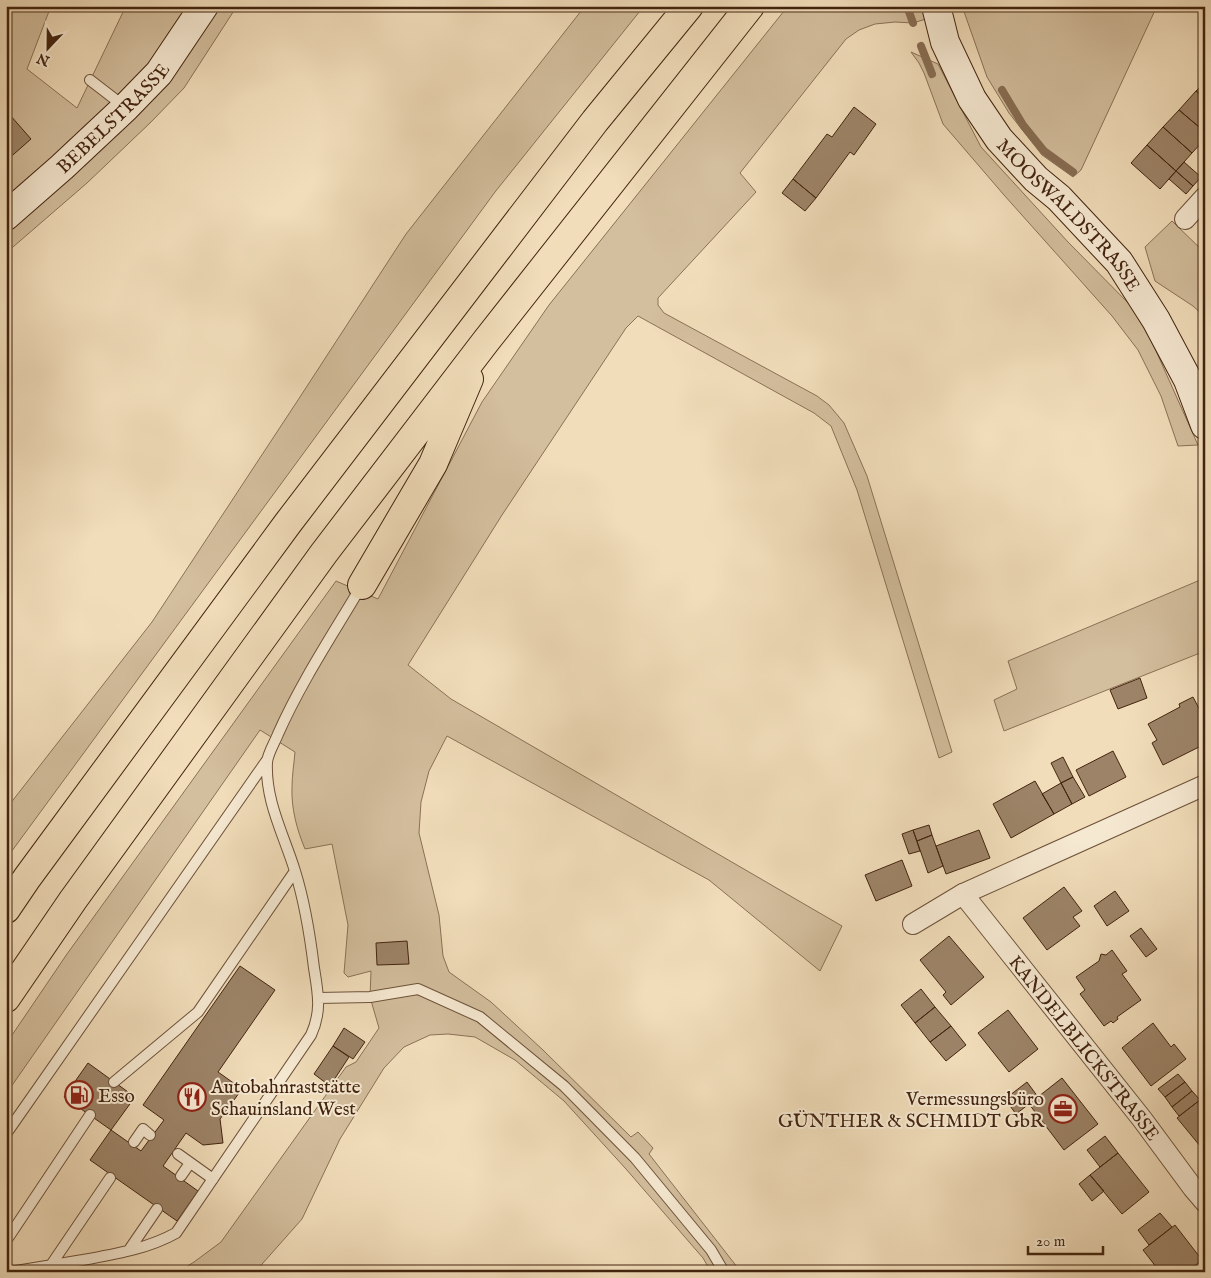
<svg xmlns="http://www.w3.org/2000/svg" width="1211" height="1278" viewBox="0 0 1211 1278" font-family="'IM FELL English',serif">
<rect width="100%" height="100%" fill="#f1ddba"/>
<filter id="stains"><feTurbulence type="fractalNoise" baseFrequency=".004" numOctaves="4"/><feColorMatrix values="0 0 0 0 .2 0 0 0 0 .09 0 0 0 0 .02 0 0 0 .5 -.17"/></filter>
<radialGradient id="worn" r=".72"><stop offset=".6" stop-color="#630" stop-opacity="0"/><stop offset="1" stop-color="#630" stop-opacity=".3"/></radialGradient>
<path fill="#d3be9d" stroke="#8b7156" d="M6 6H51L27 69 77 108 124 10 117 6H237L184 88 150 123 87 183 6 253Z
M585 6H644L495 192 6 859V809L152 622 298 400 406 234Z
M788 6H924L926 19 913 23 895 22 875 24 859 30 846 39 740 173 756 192 658 298V305L664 313 817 396 829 405 844 423 867 476 952 752 939 758 857 490 831 426 814 413 638 316 626 328 502 515 408 665 451 699 842 926 820 971 709 880 447 736 429 771 421 802 419 833 439 915 443 956 449 972 491 1002 543 1050 631 1137 638 1132 653 1148 649 1154 741 1272H711L703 1258 626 1169 564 1101 515 1060 475 1037 448 1034 430 1035 404 1047 384 1068 340 1139 302 1219 255 1272H178L194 1262 221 1242 346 1067 356 1062 379 1028 370 997 371 971 348 977 344 973 348 925 332 844 305 849C297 830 291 808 292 787 292 776 294 764 295 752L260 730 6 1094V1044L67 954 336 581 378 599 482 402 549 305Z
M962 6H1157L1081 170 1073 177 1042 155 1009 113 987 77Z
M911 52 938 64 981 147 1068 242 1140 315 1198 445 1178 446 1161 396 1138 350 1112 316 1004 195 943 124 924 73 919 63Z
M1172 221 1205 253V317L1193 306 1155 281 1145 247Z
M1205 578V651L1004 731 994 700 1017 689 1008 661Z"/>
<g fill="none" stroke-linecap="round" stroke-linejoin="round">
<path stroke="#886d53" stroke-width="8" d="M907 6 913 23
M921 46 932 74
M1002 90 1023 125 1044 151 1073 172"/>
</g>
<path fill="#9d8468" stroke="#43240f" d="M1205 82V99L1196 91Z
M1196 91 1205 99V132L1179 110Z
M854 107 876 124 854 155 850 152 816 198 793 179 827 134 832 137Z
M1179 110 1205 132V139L1192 153 1163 127Z
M10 115 31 139 6 161V118Z
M1163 127 1192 153 1176 171 1147 145Z
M1147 145 1176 171 1160 189 1131 163Z
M1184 162 1201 177 1193 186 1176 171Z
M1176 171 1193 186 1186 194 1169 179Z
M793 179 816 198 805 211 782 193Z
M1140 678 1147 698 1118 709 1110 690Z
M1193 697 1205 720V744L1163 765 1152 743 1157 740 1148 724 1180 707 1179 704Z
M1113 751 1126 777 1089 796 1076 770Z
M1063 757 1073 777 1061 783 1051 763Z
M1073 777 1085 797 1072 804 1061 783Z
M1035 781 1054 814 1011 838 993 804Z
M1061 783 1072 804 1054 814 1042 794Z
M929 825 932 835 917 841 913 830Z
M913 830 920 851 909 854 902 834Z
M979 830 990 858 946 874 936 846Z
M932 835 943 866 928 873 917 841Z
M902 860 912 886 876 901 865 875Z
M1064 887 1082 911 1073 917 1080 926 1047 950 1023 918Z
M1115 891 1129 911 1107 926 1094 906Z
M1141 928 1157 949 1146 957 1130 936Z
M949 936 984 977 951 1005 943 995 946 992 920 960Z
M407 941 409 964 377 965 376 943Z
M1112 950 1127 971 1122 974 1141 1000 1117 1017 1118 1019 1113 1023 1111 1021 1104 1026 1080 994 1085 990 1076 977 1099 961 1101 954 1106 955Z
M240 966 275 990 218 1072 242 1089 220 1119 223 1143 203 1145 186 1133 163 1166 198 1191 177 1221 90 1160 111 1130 141 1151 164 1120 143 1105Z
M921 989 935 1007 915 1023 901 1005Z
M935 1007 951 1026 930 1042 915 1023Z
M1008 1010 1038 1049 1009 1072 978 1033Z
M1153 1023 1171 1047 1174 1044 1186 1059 1151 1086 1122 1048Z
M951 1026 966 1045 946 1061 930 1042Z
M344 1028 365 1042 353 1059 333 1046Z
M333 1046 349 1057 330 1086 314 1074Z
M88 1063 135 1097 111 1130 64 1097Z
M1178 1074 1185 1082 1165 1097 1158 1089Z
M1062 1078 1098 1124 1064 1150 1029 1104Z
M1027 1082 1038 1097 1016 1114 1005 1099Z
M1185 1082 1192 1091 1172 1107 1165 1097Z
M1192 1091 1200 1100 1179 1116 1172 1107Z
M1205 1096V1152L1177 1118Z
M1105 1136 1118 1153 1100 1167 1087 1150Z
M1118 1153 1149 1192 1122 1214 1090 1175Z
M1090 1175 1104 1191 1092 1201 1079 1184Z
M1160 1213 1172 1227 1149 1245 1138 1230Z
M1175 1225 1202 1260 1187 1272H1160L1143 1250Z"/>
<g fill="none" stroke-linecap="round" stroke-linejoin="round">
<defs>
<path id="lane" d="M90 80 125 107
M318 998 370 997 418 989 480 1017 564 1086 635 1158 711 1250 724 1272
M114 1082 198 1012 295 871
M6 1134 267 760
M134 1142 143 1129 150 1135
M178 1154 213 1179
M181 1176 190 1163
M6 1241 90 1115
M129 1250 157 1209
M51 1265 110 1178
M10 1272C34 1268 58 1264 83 1260 115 1254 147 1249 176 1233L311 1035C322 1011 318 993 314 968 310 935 305 903 295 871 284 835 265 801 267 762 268 753 275 742 278 734 301 682 333 634 362 585"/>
<g id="street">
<path d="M1185 219 1205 197"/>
<path id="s1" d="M963 894 1142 1119 1193 1188 1205 1202"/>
<path d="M913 924 963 894 1205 785"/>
</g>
<g id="secondary">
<path id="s2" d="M936 6 945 42 972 99 999 139 1036 179 1059 198 1119 262 1156 320 1188 380 1205 425"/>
<path id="s3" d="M6 216 62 167 125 108 159 73 204 6"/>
</g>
<path id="highway" d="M362 585 433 464 469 379
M6 909 27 878 288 523 595 121 689 6
M6 998 73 900 324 553 486 341 750 6"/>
</defs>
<use href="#lane" stroke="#6e523a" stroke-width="12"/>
<use href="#street" stroke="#6e523a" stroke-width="22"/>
<use href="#secondary" stroke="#43240f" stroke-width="30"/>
<use href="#highway" stroke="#43240f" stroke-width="30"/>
<use href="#lane" stroke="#f6e9d2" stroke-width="10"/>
<use href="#street" stroke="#f6e9d2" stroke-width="20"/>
<use href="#secondary" stroke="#f6e9d2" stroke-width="28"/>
<use href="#highway" stroke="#f1ddba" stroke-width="28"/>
</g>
<defs>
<symbol id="fuel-ring" viewBox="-11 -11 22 22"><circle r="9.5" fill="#f6e9d2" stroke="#8f2418" stroke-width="1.5"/><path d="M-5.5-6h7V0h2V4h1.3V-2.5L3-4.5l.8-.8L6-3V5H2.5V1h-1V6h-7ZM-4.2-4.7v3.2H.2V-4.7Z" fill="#8f2418"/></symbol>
<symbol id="restaurant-ring" viewBox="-11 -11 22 22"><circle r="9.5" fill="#f6e9d2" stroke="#8f2418" stroke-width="1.5"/><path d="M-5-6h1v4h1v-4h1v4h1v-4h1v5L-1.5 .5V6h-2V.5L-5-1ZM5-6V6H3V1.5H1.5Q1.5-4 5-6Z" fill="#8f2418"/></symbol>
<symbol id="office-ring" viewBox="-11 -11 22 22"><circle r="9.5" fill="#f6e9d2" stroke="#8f2418" stroke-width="1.5"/><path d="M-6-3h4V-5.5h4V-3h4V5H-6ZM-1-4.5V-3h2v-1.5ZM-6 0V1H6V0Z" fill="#8f2418"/></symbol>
</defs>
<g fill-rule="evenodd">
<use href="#fuel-ring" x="63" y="1079" width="32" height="32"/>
<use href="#restaurant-ring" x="176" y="1081" width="32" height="32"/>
<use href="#office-ring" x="1047" y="1093" width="32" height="32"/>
</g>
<g text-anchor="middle" stroke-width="4" stroke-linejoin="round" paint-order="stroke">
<g font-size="19" fill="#43240f" stroke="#f6e9d2">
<text dy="7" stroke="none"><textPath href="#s3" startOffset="145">BEBELSTRASSE</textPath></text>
<text dy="7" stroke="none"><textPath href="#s2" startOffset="252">MOOSWALDSTRASSE</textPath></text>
<text dy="7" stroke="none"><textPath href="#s1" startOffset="196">KANDELBLICKSTRASSE</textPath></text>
</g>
<g font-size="19" fill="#43240f" stroke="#f6e9d2" text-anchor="start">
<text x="211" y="1093">Autobahnraststätte<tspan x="211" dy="22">Schauinsland West</tspan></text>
<text x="98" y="1102">Esso</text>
<text x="1044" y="1105" text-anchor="end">Vermessungsbüro<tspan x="1044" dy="22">GÜNTHER &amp; SCHMIDT GbR</tspan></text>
</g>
</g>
<rect width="1211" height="1278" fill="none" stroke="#f1ddba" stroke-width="25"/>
<rect x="8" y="8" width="1196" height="1263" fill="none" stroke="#43240f" stroke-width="2.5"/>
<rect x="12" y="12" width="1186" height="1253" fill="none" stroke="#43240f"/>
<g transform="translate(48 48) rotate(202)" stroke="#f6e9d2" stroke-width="4" paint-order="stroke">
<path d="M0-4L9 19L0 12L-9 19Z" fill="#43240f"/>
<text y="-8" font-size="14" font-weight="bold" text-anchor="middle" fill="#43240f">N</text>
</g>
<path d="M1028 1246v8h75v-8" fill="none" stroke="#43240f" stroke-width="2.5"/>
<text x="1036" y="1246" font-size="15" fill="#43240f" stroke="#f6e9d2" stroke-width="4" paint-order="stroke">20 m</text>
<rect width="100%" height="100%" filter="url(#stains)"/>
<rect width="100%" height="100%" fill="url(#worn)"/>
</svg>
